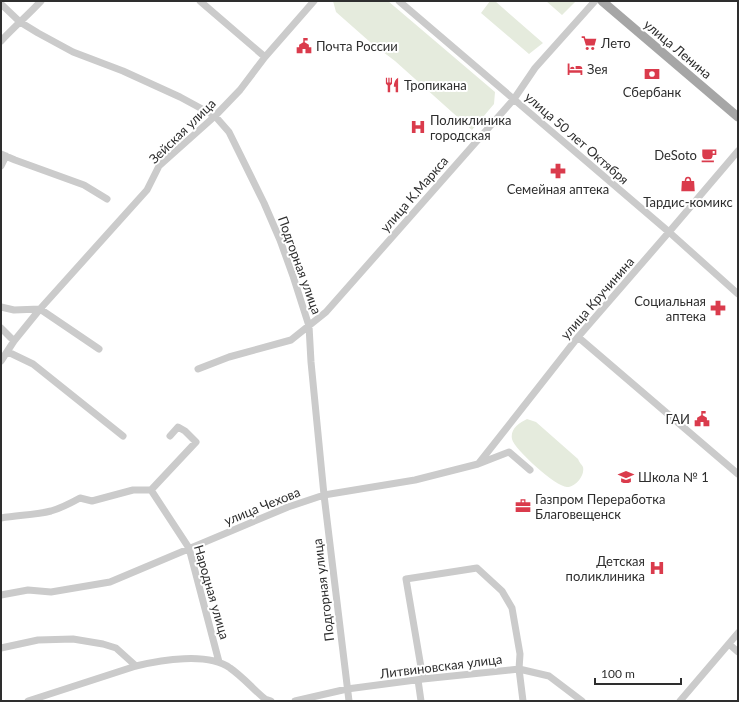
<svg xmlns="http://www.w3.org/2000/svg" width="739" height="702" viewBox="0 0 739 702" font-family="Lato,sans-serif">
<rect width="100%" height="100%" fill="#fff"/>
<path fill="#e5ebdd" d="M333 1H388L495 92 494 104 472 130 395 61 370 42 336 12Z
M490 1H495L543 43 529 54 481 13Z
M546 1H576L562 15Z
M527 419 536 422 578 459C579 462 582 465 583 467 585 476 575 487 567 487 556 487 514 449 512 439 510 429 519 423 527 419Z"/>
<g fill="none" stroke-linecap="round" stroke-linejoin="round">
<path stroke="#cbcbcb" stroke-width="7" d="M200 1 265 57
M399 1 669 232 738 294
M1 4 20 22 38 33 73 52 123 71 180 97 215 116 229 132 264 203 280 240 293 276 309 326 311 362 324 495 349 701
M1 41C14 27 28 15 41 1
M1 154 15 160 84 185 107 199
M1 166 6 156
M1 307 14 310 40 309 99 349
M1 328 14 341
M578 337 738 474
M8 352 33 364 123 436
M1 361 14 341 40 309 147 190 159 166 215 116 240 90 265 57 314 1
M198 369 229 357 291 340 326 312 514 99 535 68 595 1
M479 463 578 337 669 232 738 151
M151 490 189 548 219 662
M1 518C18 515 35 515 51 511 61 508 71 503 80 498L92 501 133 490H151L196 442 185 431 178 427 170 436
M1 595 28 590 51 592 110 582 288 507 324 495 415 480 478 464 509 452 530 470
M729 644 738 652
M1 648 38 640 73 639 103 644 116 648 136 666
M423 679 406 579 477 568 502 591 512 608 520 654 519 669 523 701
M418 680 421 701
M28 701 136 666C161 660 208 652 230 668 243 677 253 689 265 699L271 701
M295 701 347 689 423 679 519 669 549 676 582 701
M680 701 738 633"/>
<path stroke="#a6a6a6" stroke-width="9" d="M602 1 738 117"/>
</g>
<defs>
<symbol id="supermarket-bare" viewBox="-9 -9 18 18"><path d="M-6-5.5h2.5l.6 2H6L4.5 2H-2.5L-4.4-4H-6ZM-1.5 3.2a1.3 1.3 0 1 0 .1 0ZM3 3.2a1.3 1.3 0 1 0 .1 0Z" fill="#da3b4c" stroke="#fff" stroke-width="2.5" paint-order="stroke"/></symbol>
<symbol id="civic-bare" viewBox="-9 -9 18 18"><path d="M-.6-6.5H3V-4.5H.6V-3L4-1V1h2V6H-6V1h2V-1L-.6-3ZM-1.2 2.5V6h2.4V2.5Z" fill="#da3b4c" stroke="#fff" stroke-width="2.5" paint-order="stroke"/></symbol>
<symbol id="hotel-bare" viewBox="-9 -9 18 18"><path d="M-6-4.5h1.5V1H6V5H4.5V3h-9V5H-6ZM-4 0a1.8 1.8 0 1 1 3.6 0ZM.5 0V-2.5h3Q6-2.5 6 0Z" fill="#da3b4c" stroke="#fff" stroke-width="2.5" paint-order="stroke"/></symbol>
<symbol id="bank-bare" viewBox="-9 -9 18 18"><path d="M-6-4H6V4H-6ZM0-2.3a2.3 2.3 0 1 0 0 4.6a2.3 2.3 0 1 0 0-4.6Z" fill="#da3b4c" stroke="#fff" stroke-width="2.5" paint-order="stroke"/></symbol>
<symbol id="restaurant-bare" viewBox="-9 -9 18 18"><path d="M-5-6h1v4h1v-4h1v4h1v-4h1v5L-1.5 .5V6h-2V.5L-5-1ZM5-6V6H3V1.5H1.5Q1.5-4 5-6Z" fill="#da3b4c" stroke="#fff" stroke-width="2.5" paint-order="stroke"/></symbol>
<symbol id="hospital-bare" viewBox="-9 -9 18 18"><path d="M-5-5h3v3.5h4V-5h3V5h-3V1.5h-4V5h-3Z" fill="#da3b4c" stroke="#fff" stroke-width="2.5" paint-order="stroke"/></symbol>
<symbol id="cafe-bare" viewBox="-9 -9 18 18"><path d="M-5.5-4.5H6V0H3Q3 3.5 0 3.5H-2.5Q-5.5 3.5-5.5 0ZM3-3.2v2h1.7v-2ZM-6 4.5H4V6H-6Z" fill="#da3b4c" stroke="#fff" stroke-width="2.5" paint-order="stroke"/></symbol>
<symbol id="pharmacy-bare" viewBox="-9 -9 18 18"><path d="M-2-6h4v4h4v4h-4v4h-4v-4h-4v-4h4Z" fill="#da3b4c" stroke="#fff" stroke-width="2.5" paint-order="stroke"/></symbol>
<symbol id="shop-bare" viewBox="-9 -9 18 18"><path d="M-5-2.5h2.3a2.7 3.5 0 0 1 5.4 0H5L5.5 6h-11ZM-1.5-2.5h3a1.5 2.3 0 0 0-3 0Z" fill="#da3b4c" stroke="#fff" stroke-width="2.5" paint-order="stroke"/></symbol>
<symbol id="school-bare" viewBox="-9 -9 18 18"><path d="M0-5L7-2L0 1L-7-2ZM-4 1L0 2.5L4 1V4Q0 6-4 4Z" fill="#da3b4c" stroke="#fff" stroke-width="2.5" paint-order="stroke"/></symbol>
<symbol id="office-bare" viewBox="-9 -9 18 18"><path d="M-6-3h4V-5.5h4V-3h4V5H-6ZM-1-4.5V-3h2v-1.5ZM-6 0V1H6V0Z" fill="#da3b4c" stroke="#fff" stroke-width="2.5" paint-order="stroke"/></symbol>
</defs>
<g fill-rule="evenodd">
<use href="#supermarket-bare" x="578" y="32" width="22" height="22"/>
<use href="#civic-bare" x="293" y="35" width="22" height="22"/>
<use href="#hotel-bare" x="564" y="58" width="22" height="22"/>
<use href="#bank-bare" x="641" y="63" width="22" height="22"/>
<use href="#restaurant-bare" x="381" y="74" width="22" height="22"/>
<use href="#hospital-bare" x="407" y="116" width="22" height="22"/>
<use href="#cafe-bare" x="698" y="144" width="22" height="22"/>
<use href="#pharmacy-bare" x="547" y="160" width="22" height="22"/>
<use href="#shop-bare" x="677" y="173" width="22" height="22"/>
<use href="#pharmacy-bare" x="707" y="297" width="22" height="22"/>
<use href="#civic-bare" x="691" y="408" width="22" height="22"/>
<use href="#school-bare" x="615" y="466" width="22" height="22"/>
<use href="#office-bare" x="512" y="495" width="22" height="22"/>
<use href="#hospital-bare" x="646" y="557" width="22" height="22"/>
</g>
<g text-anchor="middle" stroke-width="4" stroke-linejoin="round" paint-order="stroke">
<g font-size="13" fill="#2e2e2e" stroke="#fff" text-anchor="start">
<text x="601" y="48">Лето</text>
<text x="316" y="51">Почта России</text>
<text x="587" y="74">Зея</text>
<text x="404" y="90">Тропикана</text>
<text x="652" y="97" text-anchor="middle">Сбербанк</text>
<text x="430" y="125">Поликлиника<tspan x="430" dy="15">городская</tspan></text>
<text x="697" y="160" text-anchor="end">DeSoto</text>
<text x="558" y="194" text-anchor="middle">Семейная аптека</text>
<text x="688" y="207" text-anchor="middle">Тардис-комикс</text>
<text x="706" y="306" text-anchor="end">Социальная<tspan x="706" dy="15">аптека</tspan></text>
<text x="690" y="424" text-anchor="end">ГАИ</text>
<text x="638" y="482">Школа № 1</text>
<text x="535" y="504">Газпром Переработка<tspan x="535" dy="15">Благовещенск</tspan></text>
<text x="645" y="566" text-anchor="end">Детская<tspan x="645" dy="15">поликлиника</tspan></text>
</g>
<g font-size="13" fill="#2e2e2e" stroke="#fff">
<text transform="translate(678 49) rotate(40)" y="5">улица Ленина</text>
<text transform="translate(182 131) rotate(-44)" y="5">Зейская улица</text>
<text transform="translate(577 138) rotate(41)" y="5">улица 50 лет Октября</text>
<text transform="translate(414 194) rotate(-49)" y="5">улица К.Маркса</text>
<text transform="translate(300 265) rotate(70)" y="5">Подгорная улица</text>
<text transform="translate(597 298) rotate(-49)" y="5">улица Кручинина</text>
<text transform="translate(262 506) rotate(-22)" y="5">улица Чехова</text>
<text transform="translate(323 590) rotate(-97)" y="5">Подгорная улица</text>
<text transform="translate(212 592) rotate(74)" y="5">Народная улица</text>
<text transform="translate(441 666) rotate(-7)" y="5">Литвиновская улица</text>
</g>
</g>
<rect width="739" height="702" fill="none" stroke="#2e2e2e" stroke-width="4"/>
<path d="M595 678v6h86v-6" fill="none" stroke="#2e2e2e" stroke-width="2"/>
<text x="601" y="678" font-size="12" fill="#2e2e2e" stroke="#ffffff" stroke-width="3" paint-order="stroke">100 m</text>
</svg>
